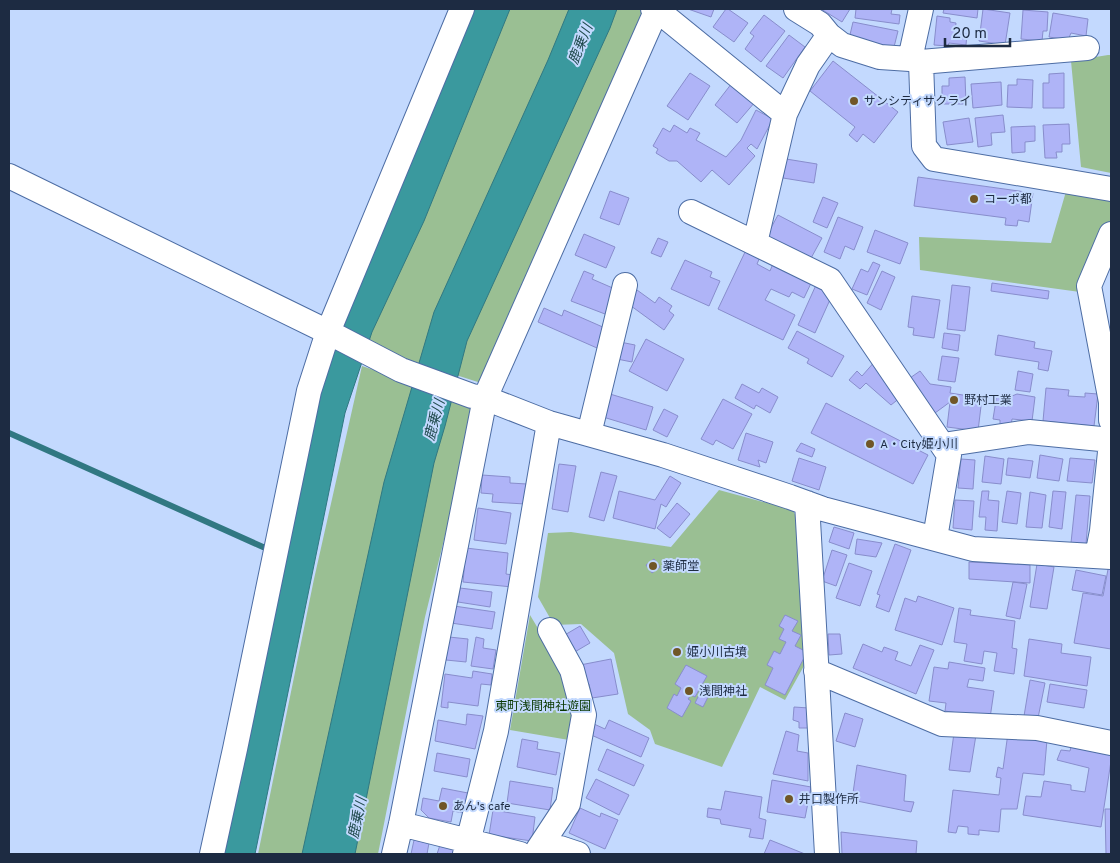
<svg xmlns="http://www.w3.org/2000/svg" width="1120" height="863" viewBox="0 0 1120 863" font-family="Overpass,'Noto Sans JP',sans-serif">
<rect width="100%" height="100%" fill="#c3d9fe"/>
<path fill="#9abf93" d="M478 9H647L481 383 403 358 343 327Z
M1108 55H1111V173L1081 167 1071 61Z
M1067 188 1111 199V219L1080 292 920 270 919 237 1051 243Z
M362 366 477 405 425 617 378 854H258L314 579Z
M719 490 793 510 801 529 805 664 785 700 760 687 722 767 655 744 650 730 628 714 614 653 581 624 554 625 538 597 548 533 571 532 671 547Z
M530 615 561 667 574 711 569 740 510 730Z"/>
<path fill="#3a999e" stroke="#317882" d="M463 9H510L424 221 372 332 345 413 255 854H215L311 393Z
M569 9H617L610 28 467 341 445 426 434 463 355 854H302L384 482 434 312 548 60Z"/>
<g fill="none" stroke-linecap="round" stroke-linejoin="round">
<path stroke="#317882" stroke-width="6" d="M9 433 263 547 273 548"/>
</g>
<path fill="#afb4f7" stroke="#888dcc" d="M688 9H714L711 17Z
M726 9H728L748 23 734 42 713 27Z
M821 9H850L842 22Z
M856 9H892L891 14 900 15 899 24 855 18Z
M944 9H978L977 18 943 13Z
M983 9 1010 13 1005 45 979 41Z
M1023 10 1048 12 1047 31H1043L1042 41 1021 39Z
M1053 13 1088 19 1086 36 1071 33 1068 40 1049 37Z
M764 15 785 31 761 62 745 49 754 36 750 33Z
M937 16 950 18V22L956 23 955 32 967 34 966 45 949 43 948 46 934 45Z
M853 22 898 31 894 47 849 39Z
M789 35 805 47 783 78 766 66Z
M833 61 898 112 874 143 863 134 857 142 849 135 855 127 810 91Z
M690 73 710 86 688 120 667 106Z
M1064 73V108H1043V83H1049V74Z
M965 77 966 104H942V86H949V78Z
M1017 79 1033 80 1032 108 1007 107 1008 85H1017Z
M1001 82 1002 105 973 108 971 84Z
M732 83 755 102 737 123 715 105Z
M756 110 773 119 757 149 751 144 747 148 755 156 729 185 712 170 701 182 677 161H669L656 153 658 149 653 146 663 128 670 132 674 125 687 133 690 128 700 133 696 140 726 157 741 140Z
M1003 115 1005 132 991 133 992 145 978 147 975 118Z
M969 118 973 142 947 145 943 122Z
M1069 124 1070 144H1062V152H1056L1057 158H1045L1043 125Z
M1035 126V141L1025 142V152L1012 153 1011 127Z
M786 159 817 164 814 183 783 178Z
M918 177 1033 193 1029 222 1018 220 1017 226 1005 225 1006 218 914 206Z
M610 191 629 198 619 225 600 218Z
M823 197 838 203 827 228 813 222Z
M778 215 822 238 810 260 766 237Z
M838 217 863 227 854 250 845 246 840 259 824 252Z
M875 230 908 243 900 264 867 252Z
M584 234 615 247 606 268 575 255Z
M658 238 668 242 661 257 651 253Z
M746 250 760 257 757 264 770 271 774 261 813 279 804 298 792 292 789 297 771 289 765 300 795 315 783 340 718 309Z
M685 260 712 272 710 277 720 281 709 306 671 289Z
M873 262 880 265 867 295 852 289 861 269 868 272Z
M584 271 594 275 592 279 615 289 605 314 571 301Z
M882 271 895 277 881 310 867 303Z
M992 283 1049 291 1048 299 991 291Z
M816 285 833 293 815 333 798 325Z
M952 285 970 287 965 331 947 329Z
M637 290 655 303 659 297 672 306 669 311 674 315 664 330 627 303Z
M912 296 940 300 934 338 913 335 914 328 908 327Z
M544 308 562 316 564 310 605 328 597 348 538 322Z
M797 331 844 356 832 377 807 363 809 359 788 348Z
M944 333 960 335 958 351 942 348Z
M998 335 1035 342 1034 348 1052 351 1048 371 1038 369 1039 362 995 355Z
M646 339 684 359 667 391 629 371Z
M620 342 635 345 632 362 617 359Z
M942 356 959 358 955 382 938 380Z
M876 360 901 397 891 405 866 383 860 389 849 380 857 371 862 376Z
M920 371 930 384 951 387 950 393 982 398 978 431 947 427 950 402 935 413 910 378Z
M1018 371 1033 374 1030 392 1015 390Z
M742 384 759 393 762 388 778 397 770 413 756 405 754 409 735 398Z
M1046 388 1069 390 1068 396 1085 397V393L1098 394 1094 426 1043 421Z
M610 394 653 407 646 430 603 417Z
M997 394 1012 396 1017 394 1035 397 1032 421 1012 419 1011 426 1000 425V420L993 419Z
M723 399 752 414 733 449 716 440 713 445 701 439Z
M826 403 928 455 913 484 811 433Z
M664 409 678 416 667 437 653 430Z
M746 433 773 442 766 463 758 460 760 467 738 460Z
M801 443 815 449 812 457 796 451Z
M1040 455 1063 459 1059 481 1037 478Z
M985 456 1004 459 1001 484 982 482Z
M799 458 826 467 819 490 792 481Z
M1008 458 1033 461 1030 478 1006 475Z
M1070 458 1095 460 1092 483 1067 481Z
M961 459 975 460 973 489 958 488Z
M559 464 576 466 568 512 552 509Z
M601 472 617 476 604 521 589 517Z
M482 475 510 477V483L527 484 525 504 492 502 493 494 481 493Z
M670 476 681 483 666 507 661 504 655 529 613 518 619 491 655 500Z
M982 491H989L988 500 999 501 997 531 985 530 986 517H979Z
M1007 491 1021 493 1017 524 1002 522Z
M1053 491 1066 492 1062 529 1049 527Z
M1030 492 1046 495 1042 528 1026 527Z
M1076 495 1090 496 1086 544 1071 543Z
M955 500 974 501 972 530 953 528Z
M677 503 690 514 670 538 657 528Z
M478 508 511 513 506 544 474 540Z
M834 527 854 533 849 549 829 542Z
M857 539 882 543 876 557 855 554Z
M895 544 911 550 889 612 876 607 880 595 877 594Z
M466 548 508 553 506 574 513 575 512 587 463 582Z
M832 550 847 555 836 586 822 581Z
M654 559 660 567 652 573 646 565Z
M969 562 1030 565V583L969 579Z
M849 563 872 571 860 606 836 598Z
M1037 564 1054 567 1047 609 1030 607Z
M1109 564H1111V649L1074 643 1083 593 1103 596Z
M1076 570 1106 576 1102 595 1072 590Z
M1013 582 1027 584 1020 619 1006 616Z
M460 588 492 592 490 607 458 602Z
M918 596 954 608 942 645 895 630 905 598 916 602Z
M454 606 495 612 492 629 451 623Z
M959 608 971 610 970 615 1015 621 1012 648 1017 649 1014 674 994 671 997 653 984 651 982 664 964 661 967 644 954 642Z
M785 615 798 621 792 631 801 635 795 646 807 652 785 695 765 685 773 668 767 665 774 651 780 654 786 642 779 639 784 629 779 626Z
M580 626 590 643 573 653 563 636Z
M828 634H840L842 654 829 655Z
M449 637 468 639 466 662 446 660Z
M476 637 484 639 483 648 496 650 493 669 471 666Z
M1029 639 1062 644 1061 653 1091 657 1087 686 1024 676Z
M863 644 882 652 884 647 898 652 895 660 911 666 920 645 934 650 916 694 853 668Z
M611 659 618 694 592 698 589 684 584 685 580 665Z
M949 662 985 668 983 681 969 679 967 687 994 691 990 718 945 711 946 703 929 701 934 667 948 669Z
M686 665 707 676 695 697 691 695 688 699 691 701 682 717 667 708 674 694 677 696 681 688 675 684Z
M473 671 492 674 491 685 481 684 478 706 448 702V708L441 707 445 674 472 678Z
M1030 680 1045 683 1038 718 1024 716Z
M1050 684 1087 690 1084 708 1047 702Z
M701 691 709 695 703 707 695 703Z
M794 707 809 708 808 728H799V722L793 720Z
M845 713 863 719 855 747 836 741Z
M467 714 483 716 475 749 435 741 438 720 466 725Z
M609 720 649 738 641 757 589 734 594 724 605 729Z
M786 731 799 735 797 751 808 753V781L773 774Z
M954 733 976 735 970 772 949 770Z
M1008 733 1047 740 1044 775 1023 773 1017 809H1001L999 832 979 830V835L968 834V827L958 826 956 833 948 832 953 790 999 795 1001 778 996 777 998 767 1003 769Z
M522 739 538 742 537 749 560 753 556 775 517 767Z
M1072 743 1111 751V761L1101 827 1023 815 1026 796 1041 797 1044 781 1071 785V790L1085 792 1089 768 1057 760 1061 750 1070 751Z
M607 749 644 765 634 786 598 770Z
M437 753 470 759 467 777 434 771Z
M857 765 906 775 904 801 914 802 911 812 852 800Z
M596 779 629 795 619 815 586 798Z
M772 780 811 787 805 818 767 812Z
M510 781 553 788 550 810 507 803Z
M442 788 468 793 464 813 453 811 451 822 429 818 421 810 423 798 439 801Z
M725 791 762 797 759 818 766 820 763 839 749 837 751 829 721 824 720 819 707 817 708 808 721 810Z
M580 808 600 817 601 813 618 820 605 849 569 833Z
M1105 809H1111V854H1106Z
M493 810 535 817 532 841 489 835Z
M841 832 917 841 916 854H842Z
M414 840 429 843 427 854H411Z
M770 840 805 854H764Z
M440 845 455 849 454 854H437Z"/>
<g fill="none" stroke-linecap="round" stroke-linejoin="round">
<defs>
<path id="minor" d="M653 9 657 10 785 114
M796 9 820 24 829 35 842 45 880 57 910 59
M921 9 910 59 921 62 1087 48
M921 62 924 146 934 159 1111 189
M9 176 328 332 401 370 472 396 485 398 549 423 663 455 790 497 823 509 973 549 1111 557
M691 212 830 280 949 455 935 538
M1111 234 1089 286 1111 402V420
M755 243 785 114 808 65 829 35
M589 434 625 285
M943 445 1029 432 1111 440
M807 503 827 854
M1097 556 1102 531 1111 442
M816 671 942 724 1037 728 1111 743
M401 824 520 854
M212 854 235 749 309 391 328 332 462 9
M394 854 401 824 485 398 657 9
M465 854 496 731 549 423
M535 854 568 804 584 715 572 670 550 630
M542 854 560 848 578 854"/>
</defs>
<use href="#minor" stroke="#4d6da4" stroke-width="26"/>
<use href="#minor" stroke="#fff" stroke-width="24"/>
</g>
<g fill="#705627" stroke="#c3d9fe" stroke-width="2">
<circle cx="854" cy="101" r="5"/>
<circle cx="974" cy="199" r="5"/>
<circle cx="954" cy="400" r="5"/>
<circle cx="870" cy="444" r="5"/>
<circle cx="653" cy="566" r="5"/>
<circle cx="677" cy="652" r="5"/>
<circle cx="689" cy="691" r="5"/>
<circle cx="789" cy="799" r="5"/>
<circle cx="443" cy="806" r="5"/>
</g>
<g text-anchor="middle" stroke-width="4" stroke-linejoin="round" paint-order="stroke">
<g font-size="12" fill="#1d2b42" stroke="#c3d9fe" text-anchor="start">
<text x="864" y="105">サンシティサクライ</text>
<text x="984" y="203">コーポ都</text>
<text x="964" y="404">野村工業</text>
<text x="880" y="448">A・City姫小川</text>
<text x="663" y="570">薬師堂</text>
<text x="687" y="656">姫小川古墳</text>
<text x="699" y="695">浅間神社</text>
<text x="799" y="803">井口製作所</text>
<text x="453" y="810">あん's cafe</text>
</g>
<g font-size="12" fill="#093701" stroke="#c3d9fe">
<text x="543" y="710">東町浅間神社遊園</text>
</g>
<g font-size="14" font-style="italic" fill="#214b4e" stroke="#c3d9fe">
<text transform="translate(580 44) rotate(-68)" y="5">鹿乗川</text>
<text transform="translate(434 420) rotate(-75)" y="5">鹿乗川</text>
<text transform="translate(357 818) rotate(-78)" y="5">鹿乗川</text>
</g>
</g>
<rect width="1120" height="863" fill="none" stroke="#1d2b42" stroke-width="20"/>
<path d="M945 38v8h65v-8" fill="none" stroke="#1d2b42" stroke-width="2.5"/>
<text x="952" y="38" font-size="15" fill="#1d2b42" stroke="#c3d9fe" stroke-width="4" paint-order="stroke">20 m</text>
</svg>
